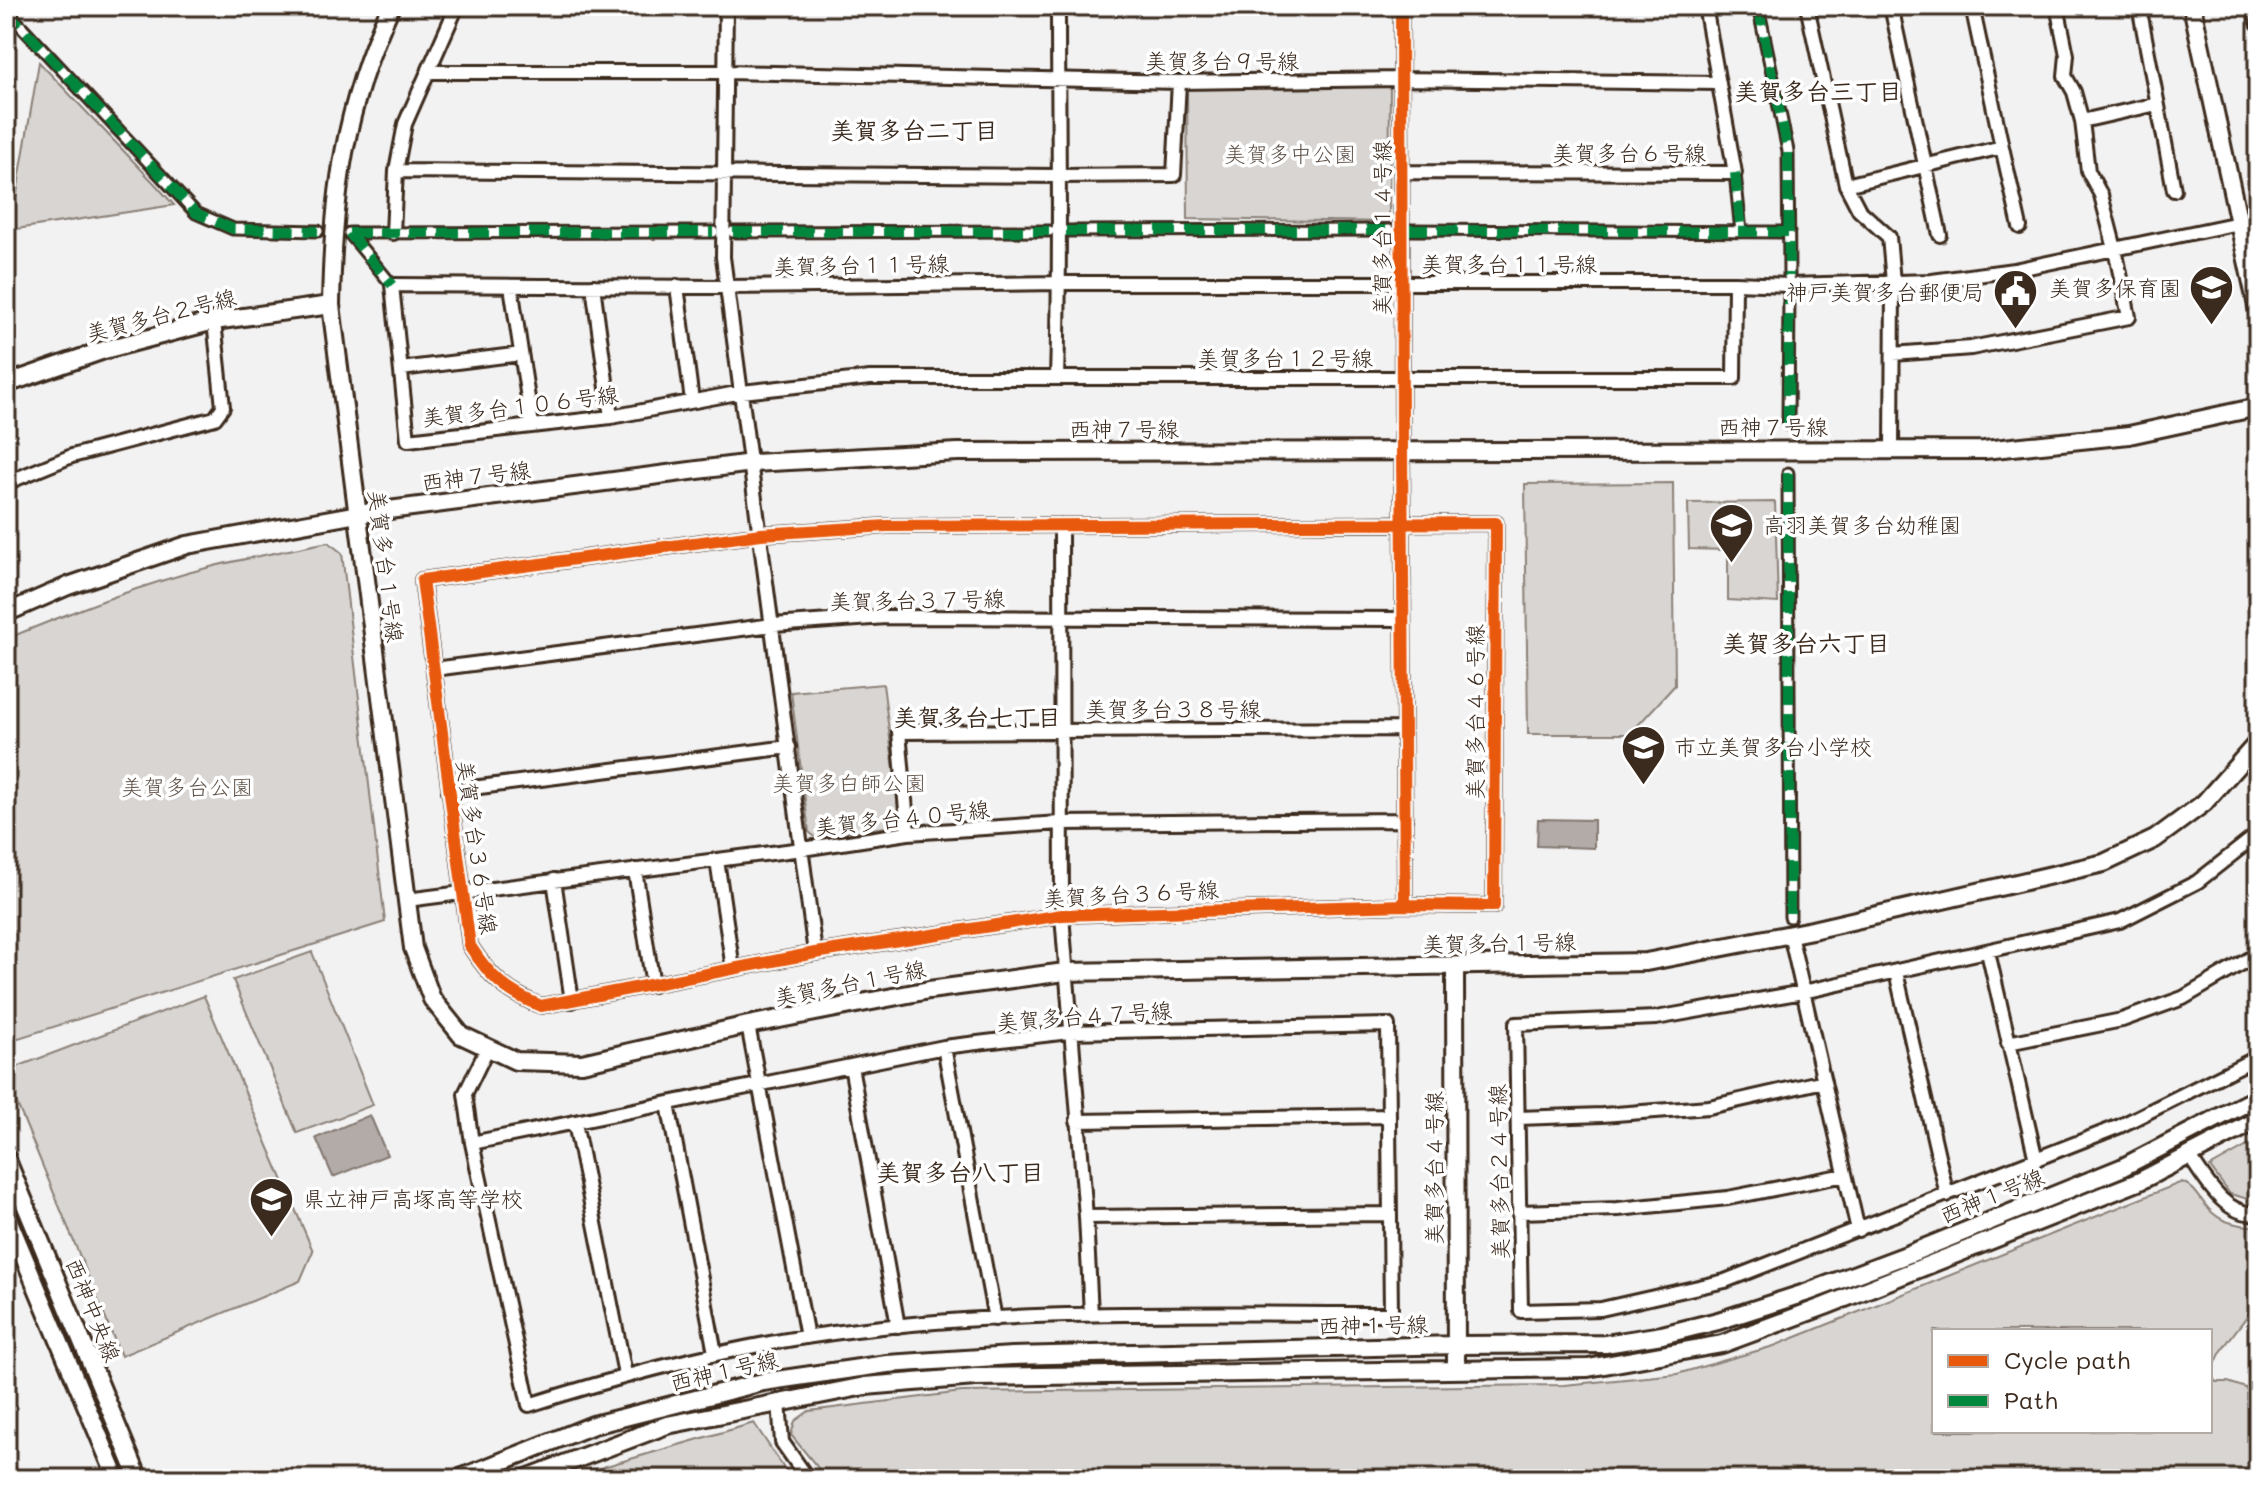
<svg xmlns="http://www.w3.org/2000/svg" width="2264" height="1485" viewBox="0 0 2264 1485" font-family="Mali,'Klee One',sans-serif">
<rect width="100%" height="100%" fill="#f3f2f2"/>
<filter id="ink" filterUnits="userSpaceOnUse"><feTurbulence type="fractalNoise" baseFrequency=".0125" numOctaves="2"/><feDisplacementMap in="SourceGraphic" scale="16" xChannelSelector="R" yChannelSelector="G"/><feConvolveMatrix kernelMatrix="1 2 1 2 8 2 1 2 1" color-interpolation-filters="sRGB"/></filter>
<g filter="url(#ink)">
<path fill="#d8d5d2" stroke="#8a8078" stroke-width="2" fill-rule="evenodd" d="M39 62 156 185 174 205 16 229 13 216Z
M1187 87H1390L1389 222 1188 219Z
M1673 483 1675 685 1630 734H1528L1525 484Z
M1775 502 1778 603 1728 600V550L1689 549 1688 503Z
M328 542 342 553 385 922 6 1042V639C74 611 142 584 214 566 252 557 290 550 328 542Z
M883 684 900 816 894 826 815 837 809 832 791 692Z
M312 952 373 1105 297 1133 233 980Z
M204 996 313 1251 300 1281 121 1356 6 1077V1071Z
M2258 1140V1202L2230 1194 2210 1167Z
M2182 1182C2198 1188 2201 1204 2214 1214 2224 1223 2245 1227 2258 1226 2258 1239 2262 1292 2257 1302 2248 1319 2202 1364 2216 1382H2228L2246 1388 2254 1412 2249 1439 2251 1458 2246 1479H1276L1263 1472 1172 1479H827L791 1435 795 1421 809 1411 962 1392 1564 1385 1677 1374 1774 1346ZM1934 1331H2210V1431H1934Z
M754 1423 791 1479H569L579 1474Z"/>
<path fill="#b2aba7" stroke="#827770" stroke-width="2" d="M1538 819 1594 820V848L1537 846Z
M370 1115 387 1155 333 1177 316 1138Z"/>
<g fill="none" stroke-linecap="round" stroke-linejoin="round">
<defs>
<path id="pedestrian" d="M1758 6 1788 151 1789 276
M6 10 196 213 233 229 318 231
M1735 173 1741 232
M1408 230 1789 232
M1066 231 1389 230
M733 232 1049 231
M349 233 713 232
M349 233 392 285
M1788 425 1789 293
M1788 473 1790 917"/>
<path id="minor" d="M457 6 405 124 396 171 1057 176 1174 175 1179 82
M726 6 723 257 815 953
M1401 6 1402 449C1403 601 1405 753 1405 905L1062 915 815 953 541 1006C506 992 490 977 470 946L422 580 761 534 887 526 1496 523 1494 906 1405 905
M1807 6 1846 185 1859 210 1889 237 1893 282 1892 450
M1891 6 1940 235
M2139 6 2174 190
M2254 6 2258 23
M430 72H725L1179 82 1401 79 1719 83
M2082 121 2157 104
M2002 147 2020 227
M1401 172 1735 173 1705 6
M1846 185 2002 147 1972 6
M393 233 396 171
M1735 283 1734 378H870L742 392 611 417 408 440 392 285 727 287 1060 283H1735L1789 285 1932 281 2014 270 2258 219
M511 286 532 425
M593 286 611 417
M677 286 692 401
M1893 354 1971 348 2129 317 2115 249 2101 195 2088 171 2082 121 2074 92 2065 76 2067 55 2057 6
M401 369 521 354
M1057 377C1061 254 1058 130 1058 6
M6 483 72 456 215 418 223 407 214 321
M1061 525 1062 915 1086 1217 1091 1314
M434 669 773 625 886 617 1403 619
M449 791 789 747
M908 833 899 732 1404 729
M2258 834 2197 882 2120 921 1803 992 1656 1018 1516 1024 1521 1311 1601 1309 1725 1281 2120 1126 2258 1057
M717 860 733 969
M635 870 653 985
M554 880 572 1001
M407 900 802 849 908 833 1060 823 1405 820
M1790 934 1858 1230
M1988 952 2036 1160
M1896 972 1947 1195
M748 1025 807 1337
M1388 1025 1391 1314C1197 1314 998 1307 805 1337 711 1352 620 1376 529 1405L472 1143 944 1047 1069 1032Z
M2008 1043 2122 1020 2183 998 2258 954
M944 1047 995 1319
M851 1066 898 1326
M668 1104 715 1353
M1518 1118 1602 1115 1709 1107 1824 1081
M1077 1121 1389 1116
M575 1123 625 1374
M472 1143 465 1094 488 1047
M2190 1157C2205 1179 2226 1218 2258 1213
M1519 1212 1618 1209 1728 1198 1845 1175
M1086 1217 1390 1214
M779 1401 782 1442 808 1479"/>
<path id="tertiary" d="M391 6C344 107 333 195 331 305L413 948 432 999 461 1035 516 1061 582 1063 748 1025 929 990 1065 972 1646 962 1812 930 2104 863 2155 839 2204 803 2258 742
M2192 6 2258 311
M6 384 104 350 214 321 331 305
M6 613 68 586 187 545 358 514 752 463 958 452 1984 450 2129 435 2258 407
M1455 966 1456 1369
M6 1158 139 1479
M6 1214 117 1479
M458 1479 593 1425 763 1382 887 1364 1012 1356 1457 1345 1605 1344 1662 1335 1718 1321 1808 1292 1909 1254 2121 1168 2258 1097
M524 1479 667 1425 865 1386 975 1377 1588 1368 1722 1344 1825 1306 2138 1182 2258 1120"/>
</defs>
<use href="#pedestrian" stroke="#3b2a1e" stroke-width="15"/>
<use href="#minor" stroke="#3b2a1e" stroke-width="18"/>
<use href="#tertiary" stroke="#3b2a1e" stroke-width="22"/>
<use href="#pedestrian" stroke="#fff" stroke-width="9"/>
<use href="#minor" stroke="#fff" stroke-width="12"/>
<use href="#tertiary" stroke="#fff" stroke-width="16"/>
<path stroke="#00873e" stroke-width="10" stroke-dasharray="20 10" stroke-linecap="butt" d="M1758 6 1788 151 1789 276
M6 10 196 213 233 229 318 231
M1735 173 1741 232
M1408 230 1789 232
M1066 231 1389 230
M733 232 1049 231
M349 233 713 232
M349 233 392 285
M1788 425 1789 293
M1788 473 1790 917"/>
<defs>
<path id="cycleway" d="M1401 6 1402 449C1403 601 1405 753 1405 905L1062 915 815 953 541 1006C506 992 490 977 470 946L422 580 761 534 887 526 1496 523 1494 906 1405 905"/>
</defs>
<use href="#cycleway" stroke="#fff" stroke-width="17"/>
<use href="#cycleway" stroke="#e8590c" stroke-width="12"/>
</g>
</g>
<defs>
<symbol id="school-pin" viewBox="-11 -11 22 30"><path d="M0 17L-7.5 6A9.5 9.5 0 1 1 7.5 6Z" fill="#3b2a1e" stroke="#fff"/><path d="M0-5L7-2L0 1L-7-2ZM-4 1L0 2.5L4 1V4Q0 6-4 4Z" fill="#fff"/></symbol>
<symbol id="civic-pin" viewBox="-11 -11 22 30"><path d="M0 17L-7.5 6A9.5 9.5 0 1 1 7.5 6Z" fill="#3b2a1e" stroke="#fff"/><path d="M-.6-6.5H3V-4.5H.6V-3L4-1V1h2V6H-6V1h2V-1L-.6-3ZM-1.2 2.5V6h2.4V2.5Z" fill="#fff"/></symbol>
</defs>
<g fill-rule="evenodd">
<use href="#school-pin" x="2186" y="262" width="51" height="69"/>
<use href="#civic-pin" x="1990" y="266" width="51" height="69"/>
<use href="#school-pin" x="1706" y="500" width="51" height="69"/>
<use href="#school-pin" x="1618" y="722" width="51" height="69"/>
<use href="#school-pin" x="246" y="1174" width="51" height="69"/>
</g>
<g text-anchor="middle" stroke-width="7" stroke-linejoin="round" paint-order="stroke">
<g font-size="22" fill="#3b2a1e" stroke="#fff">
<text x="1222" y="69">美賀多台９号線</text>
<text x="1629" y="161">美賀多台６号線</text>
<text transform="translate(1382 228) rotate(-90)" y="8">美賀多台１４号線</text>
<text x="1509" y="272">美賀多台１１号線</text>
<text transform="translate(861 265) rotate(-1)" y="8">美賀多台１１号線</text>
<text transform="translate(161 315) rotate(-14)" y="8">美賀多台２号線</text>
<text x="1285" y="366">美賀多台１２号線</text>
<text transform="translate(520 406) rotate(-7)" y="8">美賀多台１０６号線</text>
<text x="1773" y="435">西神７号線</text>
<text x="1124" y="437">西神７号線</text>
<text transform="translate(476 476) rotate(-7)" y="8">西神７号線</text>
<text transform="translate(386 566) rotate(83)" y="8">美賀多台１号線</text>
<text transform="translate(917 600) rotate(-1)" y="8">美賀多台３７号線</text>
<text x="1173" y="717">美賀多台３８号線</text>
<text transform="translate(1475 712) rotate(-90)" y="8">美賀多台４６号線</text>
<text transform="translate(902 818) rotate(-6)" y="8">美賀多台４０号線</text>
<text transform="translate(477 847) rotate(82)" y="8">美賀多台３６号線</text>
<text transform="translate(1131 894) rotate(-3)" y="8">美賀多台３６号線</text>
<text transform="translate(1499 943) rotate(-1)" y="8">美賀多台１号線</text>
<text transform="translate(850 983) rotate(-11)" y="8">美賀多台１号線</text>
<text transform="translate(1084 1016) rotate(-4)" y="8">美賀多台４７号線</text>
<text transform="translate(1434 1168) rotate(-90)" y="8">美賀多台４号線</text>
<text transform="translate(1499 1172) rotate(-91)" y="8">美賀多台２４号線</text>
<text transform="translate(1992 1196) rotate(-22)" y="8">西神１号線</text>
<text transform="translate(93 1310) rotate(68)" y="8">西神中央線</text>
<text transform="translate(1373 1325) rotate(-1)" y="8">西神１号線</text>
<text transform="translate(724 1371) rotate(-13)" y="8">西神１号線</text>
</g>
<g font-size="22" fill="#62554b" stroke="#fff">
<text x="1290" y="162">美賀多中公園</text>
<text x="849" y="791">美賀多白師公園</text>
<text x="187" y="795">美賀多台公園</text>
</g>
<g font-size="22" fill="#3b2a1e" stroke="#fff" text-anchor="start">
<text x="2181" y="296" text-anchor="end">美賀多保育園</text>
<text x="1984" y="300" text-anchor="end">神戸美賀多台郵便局</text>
<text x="1763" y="533">高羽美賀多台幼稚園</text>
<text x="1674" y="755">市立美賀多台小学校</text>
<text x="303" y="1207">県立神戸高塚高等学校</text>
</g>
<g font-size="24" font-weight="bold" fill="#3b2a1e" stroke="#fff">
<text x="1818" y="100">美賀多台三丁目</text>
<text x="914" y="139">美賀多台二丁目</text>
<text x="1806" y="652">美賀多台六丁目</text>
<text x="977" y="726">美賀多台七丁目</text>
<text x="960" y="1181">美賀多台八丁目</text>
</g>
</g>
<rect width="2264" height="1485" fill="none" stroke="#fff" stroke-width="32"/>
<rect x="16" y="16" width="2232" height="1453" fill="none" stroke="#3b2a1e" stroke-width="3" filter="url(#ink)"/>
<rect x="1932" y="1329" width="280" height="104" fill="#ffffff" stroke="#b1aaa5" stroke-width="2"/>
<rect x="1948" y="1355" width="40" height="12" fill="#e8590c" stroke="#b1aaa5" stroke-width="2"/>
<text x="2004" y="1369" font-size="24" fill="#3b2a1e">Cycle path</text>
<rect x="1948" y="1395" width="40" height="12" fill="#00873e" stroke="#b1aaa5" stroke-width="2"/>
<text x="2004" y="1409" font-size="24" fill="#3b2a1e">Path</text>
</svg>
